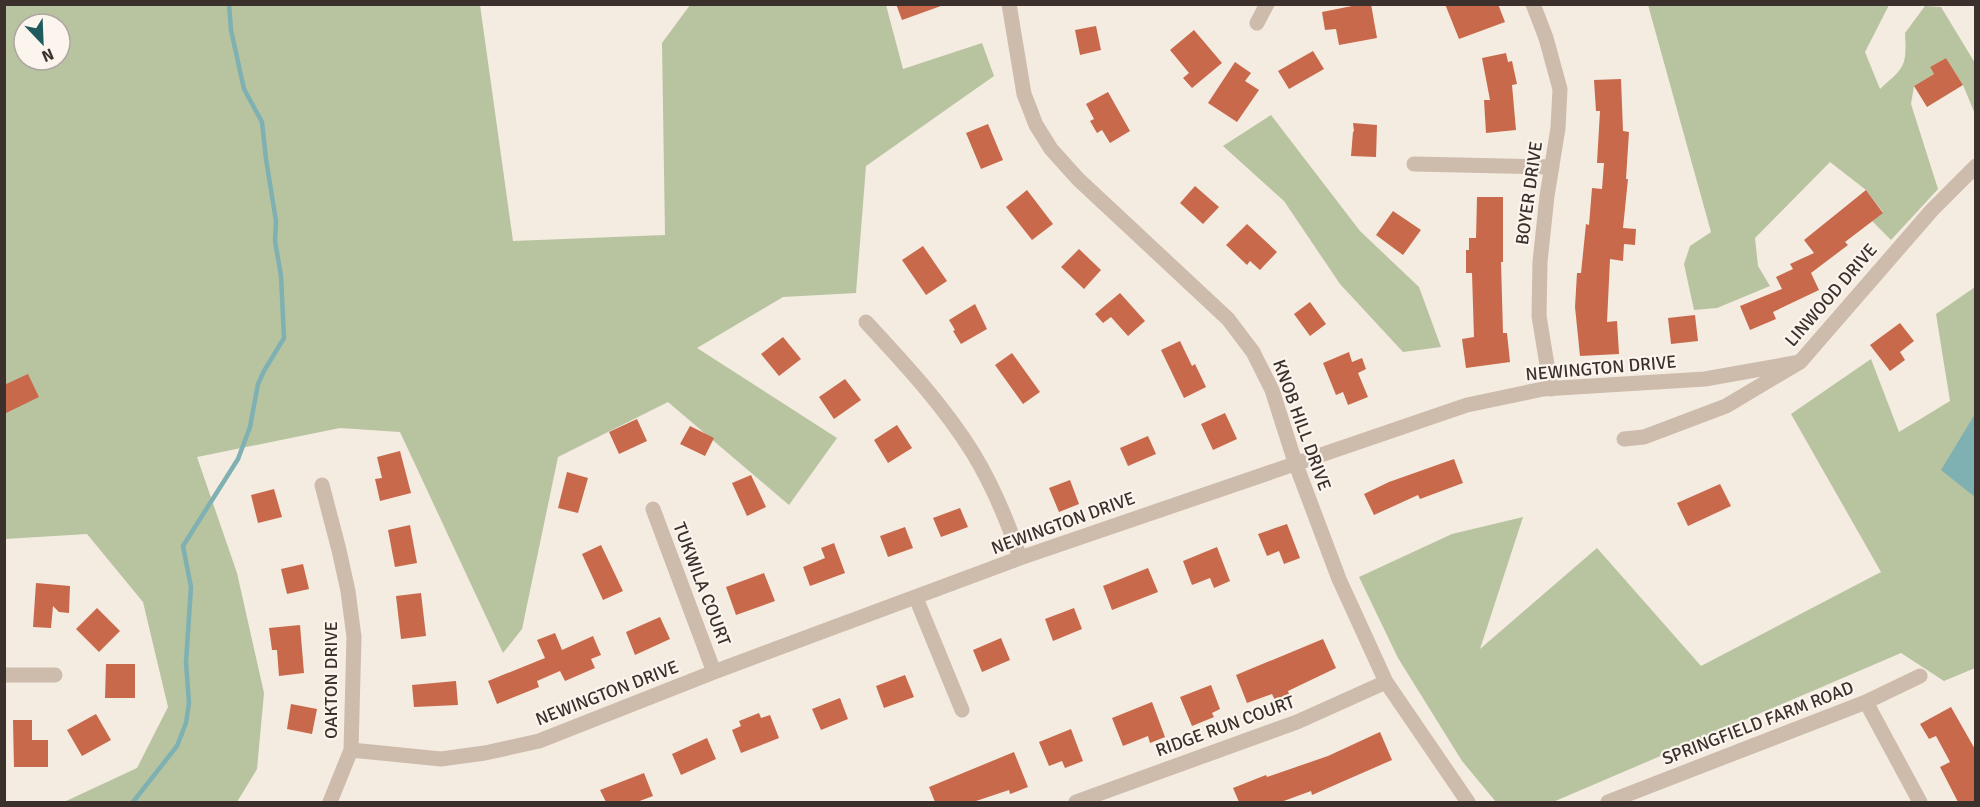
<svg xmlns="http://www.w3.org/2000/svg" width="1980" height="807" viewBox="0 0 1980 807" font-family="Signika,sans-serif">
<rect width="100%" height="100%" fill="#f4ebe1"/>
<path fill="#b8c4a0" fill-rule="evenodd" d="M5 5H480L513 241 665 235 662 43 690 5H886L903 69 982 43 994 76 866 166 856 293 783 297 697 348 837 438 789 505 668 402 558 457 522 629 503 653 400 432 340 428 197 457 237 573 264 693 257 769 237 802H64L137 768 168 707 143 602 87 534 5 539ZM24 24H60V60H24Z
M1648 5H1889L1865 52 1880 89C1904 67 1907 68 1905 33L1925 6 1941 7 1975 63V114L1963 85 1946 58 1930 67 1934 74 1914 86 1911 104 1938 189 1891 240 1872 221 1883 212 1866 190 1830 162 1755 238 1758 266 1770 286 1717 308 1694 310 1684 264 1690 246 1711 232Z
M1271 115 1360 231 1419 287 1441 347 1403 352 1340 284 1284 201 1223 146Z
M1975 287V668L1944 681 1901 653 1553 802H1496L1462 761 1398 658 1359 577 1452 534 1523 517 1480 649 1597 548 1701 666 1881 572 1791 414 1871 359 1899 432 1950 401 1936 314Z"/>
<path fill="#7fb0b2" d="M1975 414V497L1941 470Z"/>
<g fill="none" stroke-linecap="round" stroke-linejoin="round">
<path stroke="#7fb0b2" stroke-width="4.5" d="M133 802 177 746 186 723 189 703 186 662 191 587 183 546 238 459 250 427 258 384 264 371 284 338 281 276 275 241 276 221 266 159 262 122 244 89 231 30 229 4"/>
</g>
<path fill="#c8694b" d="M896 4H941V6L902 20Z
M1362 4H1371L1377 38 1339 45 1336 29 1325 30 1322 12Z
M1445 4H1498L1505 22 1459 39Z
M1096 26 1101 50 1080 55 1075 30Z
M1194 30 1222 63 1192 88 1183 78 1189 73 1170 50Z
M1313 51 1324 69 1289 89 1278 71Z
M1506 53 1508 62 1512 61 1517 84 1512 85 1516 130 1486 133 1484 100H1490L1482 58Z
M1946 58 1963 85 1927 107 1914 86 1934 74 1930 67Z
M1235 62 1251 73 1245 81 1259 90 1237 122 1208 103Z
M1621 79 1623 131 1629 132 1626 179H1628L1623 228 1636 229 1635 245 1624 244 1623 261 1610 259 1607 322 1617 321 1619 354 1580 356 1575 307 1577 273H1581L1586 224 1589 225 1592 188 1602 189 1604 163H1597L1600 111H1596L1594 80Z
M1108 92 1130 131 1110 143 1102 130 1097 133 1090 121 1094 119 1086 104Z
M1353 123 1377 125 1376 157 1351 156 1353 132 1354 131Z
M988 124 1003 160 981 169 966 133Z
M1195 186 1219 207 1203 224 1180 203Z
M1027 190 1053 224 1032 240 1006 207Z
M1866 190 1883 213 1845 242 1848 245 1811 273 1819 290 1773 312 1776 319 1750 330 1740 306 1782 289 1776 277 1793 269 1790 264 1814 253 1804 240Z
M1477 197H1503V262H1501L1503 333H1507L1510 362 1466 368 1462 339 1474 337 1472 273H1466V250H1469V238H1476Z
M1393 211 1421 230 1403 255 1376 235Z
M1247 224 1277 252 1260 270 1250 261 1247 265 1226 245Z
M923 246 947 281 926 295 902 260Z
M1079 249 1101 270 1084 289 1061 267Z
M1120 293 1145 321 1128 336 1111 317 1103 323 1095 314Z
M1310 302 1326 324 1310 336 1294 314Z
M975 304 987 329 961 344 953 331 955 330 949 320Z
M1695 315 1698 341 1671 344 1668 318Z
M1900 323 1914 341 1900 352 1905 360 1890 371 1870 345Z
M783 337 801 359 779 376 761 354Z
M1180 341 1192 366 1195 364 1206 387 1184 398 1161 350Z
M1349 352 1352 362 1362 358 1366 369 1358 373 1368 397 1348 405 1343 392 1336 395 1323 363Z
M1012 353 1040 392 1023 404 995 365Z
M28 374 39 397 4 414V385Z
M845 379 861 400 834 419 819 397Z
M1225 413 1237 439 1213 450 1201 424Z
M637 419 647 441 619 454 609 432Z
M897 425 912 448 888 463 874 440Z
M690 426 714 438 705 456 680 444Z
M1148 436 1156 454 1128 466 1120 448Z
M400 451 411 493 380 501 375 479 382 478 377 457Z
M1454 459 1463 483 1420 499 1418 495 1374 515 1364 494 1389 482Z
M567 472 588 478 578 513 558 508Z
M751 475 766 507 747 516 732 483Z
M1070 480 1079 504 1059 512 1049 488Z
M1720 484 1731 506 1688 526 1677 503Z
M274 489 282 517 258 523 251 495Z
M960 508 968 527 941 537 933 518Z
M1287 524 1300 558 1284 564 1279 551 1267 556 1258 534Z
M410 525 417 563 395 567 388 530Z
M905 527 913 548 888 557 880 536Z
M834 543 845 573 810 586 803 567 825 558 821 548Z
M601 545 623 591 603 600 582 554Z
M1217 547 1230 581 1214 588 1210 578 1192 585 1183 561Z
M303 564 309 589 287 594 281 569Z
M1148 568 1158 592 1112 610 1103 586Z
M764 573 775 601 736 615 726 587Z
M36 583 70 586 69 613 59 612 53 606 51 628 33 627Z
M421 593 426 636 401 639 396 596Z
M97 608 120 631 99 652 76 629Z
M1074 608 1082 629 1053 641 1045 619Z
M660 617 670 639 635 655 626 632Z
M300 625 304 673 279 676 277 650H272L269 628Z
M555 633 562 650 593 636 601 655 591 659 595 668 565 681 560 671 537 681 539 687 497 704 488 681 545 658 537 640Z
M1001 638 1010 660 982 672 973 650Z
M1323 639 1336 668 1288 691 1289 694 1275 700 1272 694 1247 703 1236 675Z
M106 664H135V698H105Z
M905 675 914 697 884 708 876 686Z
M456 681 458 705 414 707 412 685Z
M1211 685 1220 709 1212 713 1214 717 1192 726 1180 697Z
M840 698 848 719 821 730 812 709Z
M1152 702 1165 737 1150 743 1148 736 1123 746 1112 718Z
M291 704 317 709 312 734 287 729Z
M1951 707 1976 751V802H1958L1940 767 1950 762 1936 736 1929 739 1920 724Z
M759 713 761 718 770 715 779 738 741 753 732 730 741 726 739 721Z
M96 714 111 740 82 756 67 730Z
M13 720H32V740H48V767H14Z
M1071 729 1083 761 1065 768 1062 761 1049 766 1039 742Z
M1380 732 1392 760 1312 795 1311 791 1281 802H1239L1233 788 1266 775 1267 777 1328 756Z
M707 738 716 759 681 775 672 754Z
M1014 752 1028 787 1010 794 1009 790 973 802H935L929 787Z
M644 773 653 796 637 802H606L600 790Z"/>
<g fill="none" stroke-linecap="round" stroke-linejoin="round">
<path stroke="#cdbbac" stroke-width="15" d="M1009 4 1024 94 1036 125 1051 149 1078 179 1228 319 1253 352 1272 390 1295 462 1339 579 1386 682 1468 802
M1533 4 1546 38 1560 89 1558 128 1547 196 1540 262 1539 316 1551 389
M1257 23 1267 4
M1414 164 1552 167
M866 322C904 363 943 405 973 453 993 486 1008 522 1020 558
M1624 439 1644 437 1726 406 1800 362 1932 210 1976 166
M322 485 339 550 348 591 354 637 351 750 330 802
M653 509 714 672
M916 598 962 710
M4 675H55
M1866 702 1920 802
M351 750 441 759 485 753 539 741 714 672 1020 558 1467 405 1543 389 1705 379 1800 362
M1076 802 1297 722 1386 682
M1608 802 1866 702 1920 676"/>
</g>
<g text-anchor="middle" stroke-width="4.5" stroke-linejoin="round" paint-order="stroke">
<g font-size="18" fill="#3b302b" stroke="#fbf5ee">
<text transform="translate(1529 193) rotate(-82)" y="6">BOYER DRIVE</text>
<text transform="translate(1831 295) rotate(-49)" y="6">LINWOOD DRIVE</text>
<text transform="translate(1601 368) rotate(-5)" y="6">NEWINGTON DRIVE</text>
<text transform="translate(1302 425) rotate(70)" y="6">KNOB HILL DRIVE</text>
<text transform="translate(1063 523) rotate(-20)" y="6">NEWINGTON DRIVE</text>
<text transform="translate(702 584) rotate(69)" y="6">TUKWILA COURT</text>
<text transform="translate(331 680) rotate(-90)" y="6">OAKTON DRIVE</text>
<text transform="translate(607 693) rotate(-21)" y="6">NEWINGTON DRIVE</text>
<text transform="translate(1758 723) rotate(-21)" y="6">SPRINGFIELD FARM ROAD</text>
<text transform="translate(1225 726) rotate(-20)" y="6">RIDGE RUN COURT</text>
</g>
</g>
<rect width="1980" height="807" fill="none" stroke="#3b302b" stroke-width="12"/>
<g transform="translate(42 42) rotate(157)"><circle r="28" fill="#fbf5ee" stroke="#aea6a0" stroke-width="1.5"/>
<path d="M0-4.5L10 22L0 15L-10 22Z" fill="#1f5a5e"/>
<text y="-9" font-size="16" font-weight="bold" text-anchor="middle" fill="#3b302b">N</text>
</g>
</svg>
